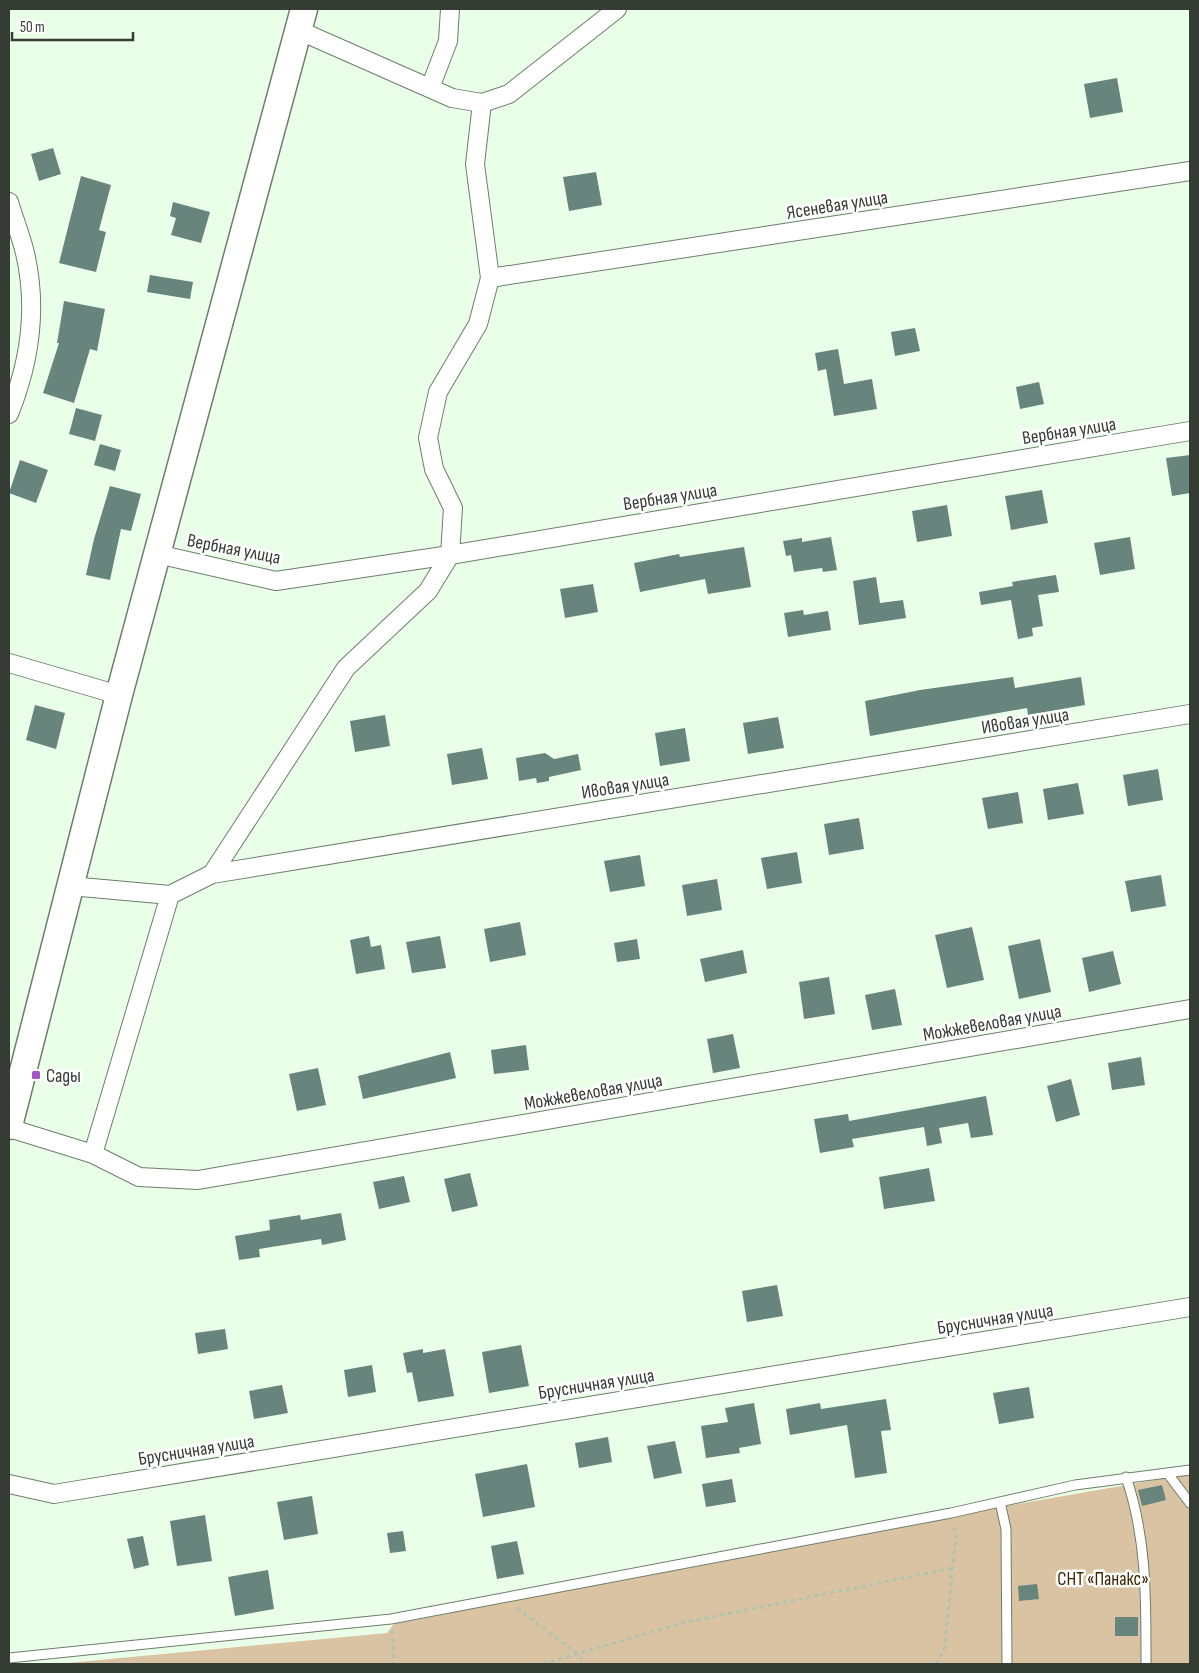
<svg xmlns="http://www.w3.org/2000/svg" width="1199" height="1673" viewBox="0 0 1199 1673" font-family="'Sofia Sans Condensed',sans-serif">
<rect width="100%" height="100%" fill="#eaffe8"/>
<path fill="#dac3a3" d="M1190 1474V1664H57L387 1633 394 1624 943 1517Z"/>
<path fill="#67857d" d="M1117 78 1123 112 1090 118 1084 84Z
M53 148 61 174 39 181 31 154Z
M596 172 602 205 569 211 563 177Z
M81 176 111 185 99 230 106 232 96 272 59 263Z
M173 202 210 212 201 243 171 235 176 218 170 216Z
M150 275 193 282 190 299 147 292Z
M64 301 105 309 97 351 90 349 74 403 43 393 59 343H57Z
M915 328 920 351 895 356 891 332Z
M838 349 844 384 872 379 877 409 834 416 826 369 818 371 815 353Z
M1039 382 1044 404 1020 409 1016 387Z
M76 408 102 415 95 441 69 434Z
M100 444 121 450 115 471 94 465Z
M1190 455V493L1172 496 1166 458Z
M20 460 48 470 36 503 9 493Z
M110 486 141 494 131 531 121 529 110 580 86 575 94 539Z
M1042 490 1048 523 1011 530 1005 496Z
M947 505 952 536 917 542 912 511Z
M831 537 837 570 823 572 822 568 794 572 791 555 786 556 783 541 802 538V542Z
M1130 537 1135 569 1100 575 1094 543Z
M744 547 751 587 708 594 705 579 640 592 634 563 679 554 680 557Z
M1056 575 1059 592 1038 595 1043 626 1032 628 1033 636 1018 639 1011 600 981 605 979 592 1013 586 1012 582Z
M876 577 880 603 903 600 906 618 859 625 853 581Z
M593 584 598 612 565 618 560 589Z
M803 610 804 615 828 611 831 630 788 637 784 613Z
M1013 677 1015 688 1081 677 1085 705 1028 715 1027 708 870 736 865 701 920 690Z
M35 705 65 713 56 749 26 740Z
M385 715 390 746 355 752 350 721Z
M778 717 784 748 748 754 743 723Z
M685 728 690 761 660 766 655 733Z
M482 748 488 779 452 785 447 754Z
M545 753 554 759 578 754 581 770 549 777V781L537 783 536 778 519 781 516 758Z
M1158 769 1163 800 1128 806 1123 775Z
M1078 783 1084 814 1048 820 1043 789Z
M1018 792 1023 823 988 829 982 798Z
M859 818 864 849 829 855 824 824Z
M797 852 802 883 767 889 761 858Z
M640 855 645 886 610 892 604 861Z
M1161 875 1166 906 1131 912 1125 881Z
M717 879 722 910 687 916 682 885Z
M520 922 526 955 490 962 484 929Z
M972 927 984 980 947 988 935 935Z
M369 936 371 947 381 945 385 969 356 974 350 940Z
M440 936 446 968 412 973 406 942Z
M637 939 640 959 617 962 614 943Z
M1040 939 1051 992 1019 999 1008 946Z
M743 950 747 973 705 982 700 959Z
M1113 951 1121 984 1089 992 1082 958Z
M829 977 835 1014 804 1019 799 982Z
M895 989 902 1025 872 1030 865 995Z
M733 1034 740 1068 713 1073 707 1039Z
M526 1045 529 1070 494 1074 491 1050Z
M450 1052 456 1078 363 1099 358 1076Z
M1141 1057 1145 1085 1112 1090 1108 1063Z
M318 1068 326 1105 297 1111 289 1074Z
M1071 1079 1080 1115 1056 1122 1047 1086Z
M986 1096 993 1135 971 1138 968 1123 939 1128 942 1143 927 1146 924 1127 852 1139 854 1147 820 1153 814 1119 848 1114 849 1121Z
M929 1168 935 1201 884 1209 879 1177Z
M470 1173 478 1206 452 1212 444 1179Z
M404 1176 410 1202 379 1209 373 1182Z
M341 1213 346 1240 322 1245 321 1239 259 1249 260 1257 239 1260 235 1236 270 1230 269 1220 300 1215 301 1220Z
M777 1285 783 1316 747 1322 742 1291Z
M225 1329 228 1349 198 1354 195 1333Z
M521 1345 529 1386 489 1393 482 1352Z
M423 1349V1353L445 1349 454 1396 418 1402 412 1372 407 1373 403 1353Z
M372 1365 376 1392 348 1397 344 1370Z
M282 1385 288 1413 254 1419 249 1391Z
M1029 1387 1034 1418 999 1424 993 1393Z
M886 1399 891 1430 881 1431 887 1473 855 1478 847 1425 790 1435 786 1409 820 1403 821 1409Z
M754 1403 761 1444 739 1448 740 1453 706 1458 701 1426 728 1422 725 1408Z
M608 1437 612 1462 579 1468 575 1443Z
M675 1441 682 1473 654 1479 647 1446Z
M527 1464 535 1507 483 1517 475 1474Z
M732 1479 736 1502 706 1507 702 1484Z
M1162 1485 1166 1500 1142 1506 1138 1490Z
M312 1496 318 1534 284 1540 277 1502Z
M205 1515 212 1561 177 1566 170 1521Z
M403 1531 406 1551 390 1553 387 1533Z
M143 1536 149 1565 134 1569 127 1539Z
M517 1541 524 1574 497 1579 491 1546Z
M268 1570 274 1609 235 1616 228 1577Z
M1037 1584 1039 1599 1019 1601 1018 1586Z
M1115 1617H1138V1636H1115Z"/>
<g fill="none" stroke-linecap="round" stroke-linejoin="round">
<defs>
<path id="lane" d="M1168 1474 1190 1503
M1126 1477C1147 1538 1146 1600 1146 1664
M1000 1502 1006 1529 1007 1664
M9 1658 391 1619 951 1513 1075 1485 1190 1470"/>
<path id="street" d="M298 30 452 98 482 103 509 94 617 9
M430 88 448 41 450 9
M9 202C14 219 21 236 25 253 38 309 30 362 9 414
M490 278 1190 171
M157 554 276 581 450 555 1190 431
M9 663 119 695
M212 874 346 668 428 591 450 555 453 508 434 469 428 438 438 392 478 324 490 278 475 164 482 103
M70 886 170 895 212 874 1190 714
M9 1128 93 1154 139 1177 198 1180 1190 1009
M93 1154 170 895
M9 1484 54 1494 1190 1307"/>
<path id="secondary" d="M9 1126 119 695 304 9"/>
</defs>
<use href="#lane" stroke="#6c7e6b" stroke-width="11"/>
<use href="#street" stroke="#6c7e6b" stroke-width="20"/>
<use href="#secondary" stroke="#6c7e6b" stroke-width="29"/>
<path stroke="#b1c2b0" stroke-width="3" stroke-dasharray="4 4" stroke-linecap="butt" d="M517 1608 579 1655 585 1664
M392 1630 394 1664
M543 1664 682 1623 953 1568
M936 1664 944 1651 956 1536 953 1523"/>
<use href="#lane" stroke="#fff" stroke-width="9"/>
<use href="#street" stroke="#fff" stroke-width="18"/>
<use href="#secondary" stroke="#fff" stroke-width="26"/>
</g>
<rect fill="#a255c7" stroke="#fff" stroke-width="2" x="31" y="1070" width="10" height="10" rx="2.5"/>
<g text-anchor="middle" stroke-width="5" stroke-linejoin="round" paint-order="stroke">
<g font-size="19" fill="#343c34" stroke="#fff">
<text transform="translate(837 204) rotate(-9)" y="7">Ясеневая улица</text>
<text transform="translate(1069 430) rotate(-9)" y="7">Вербная улица</text>
<text transform="translate(670 496) rotate(-9)" y="7">Вербная улица</text>
<text transform="translate(234 548) rotate(11)" y="7">Вербная улица</text>
<text transform="translate(1025 720) rotate(-9)" y="7">Ивовая улица</text>
<text transform="translate(625 785) rotate(-9)" y="7">Ивовая улица</text>
<text transform="translate(992 1022) rotate(-10)" y="7">Можжевеловая улица</text>
<text transform="translate(593 1091) rotate(-10)" y="7">Можжевеловая улица</text>
<text transform="translate(995 1318) rotate(-9)" y="7">Брусничная улица</text>
<text transform="translate(596 1383) rotate(-9)" y="7">Брусничная улица</text>
<text transform="translate(196 1449) rotate(-9)" y="7">Брусничная улица</text>
</g>
<g font-size="19" fill="#343c34" stroke="#fff" text-anchor="start">
<text x="46" y="1082">Сады</text>
</g>
<g font-size="19" fill="#3c2601" stroke="#fff">
<text x="1103" y="1585">СНТ «Панакс»</text>
</g>
</g>
<rect width="1199" height="1673" fill="none" stroke="#343c34" stroke-width="20"/>
<path d="M12 32v8h121v-8" fill="none" stroke="#343c34" stroke-width="2.5"/>
<text x="20" y="32" font-size="15" fill="#343c34" stroke="#ffffff" stroke-width="4" paint-order="stroke">50 m</text>
</svg>
